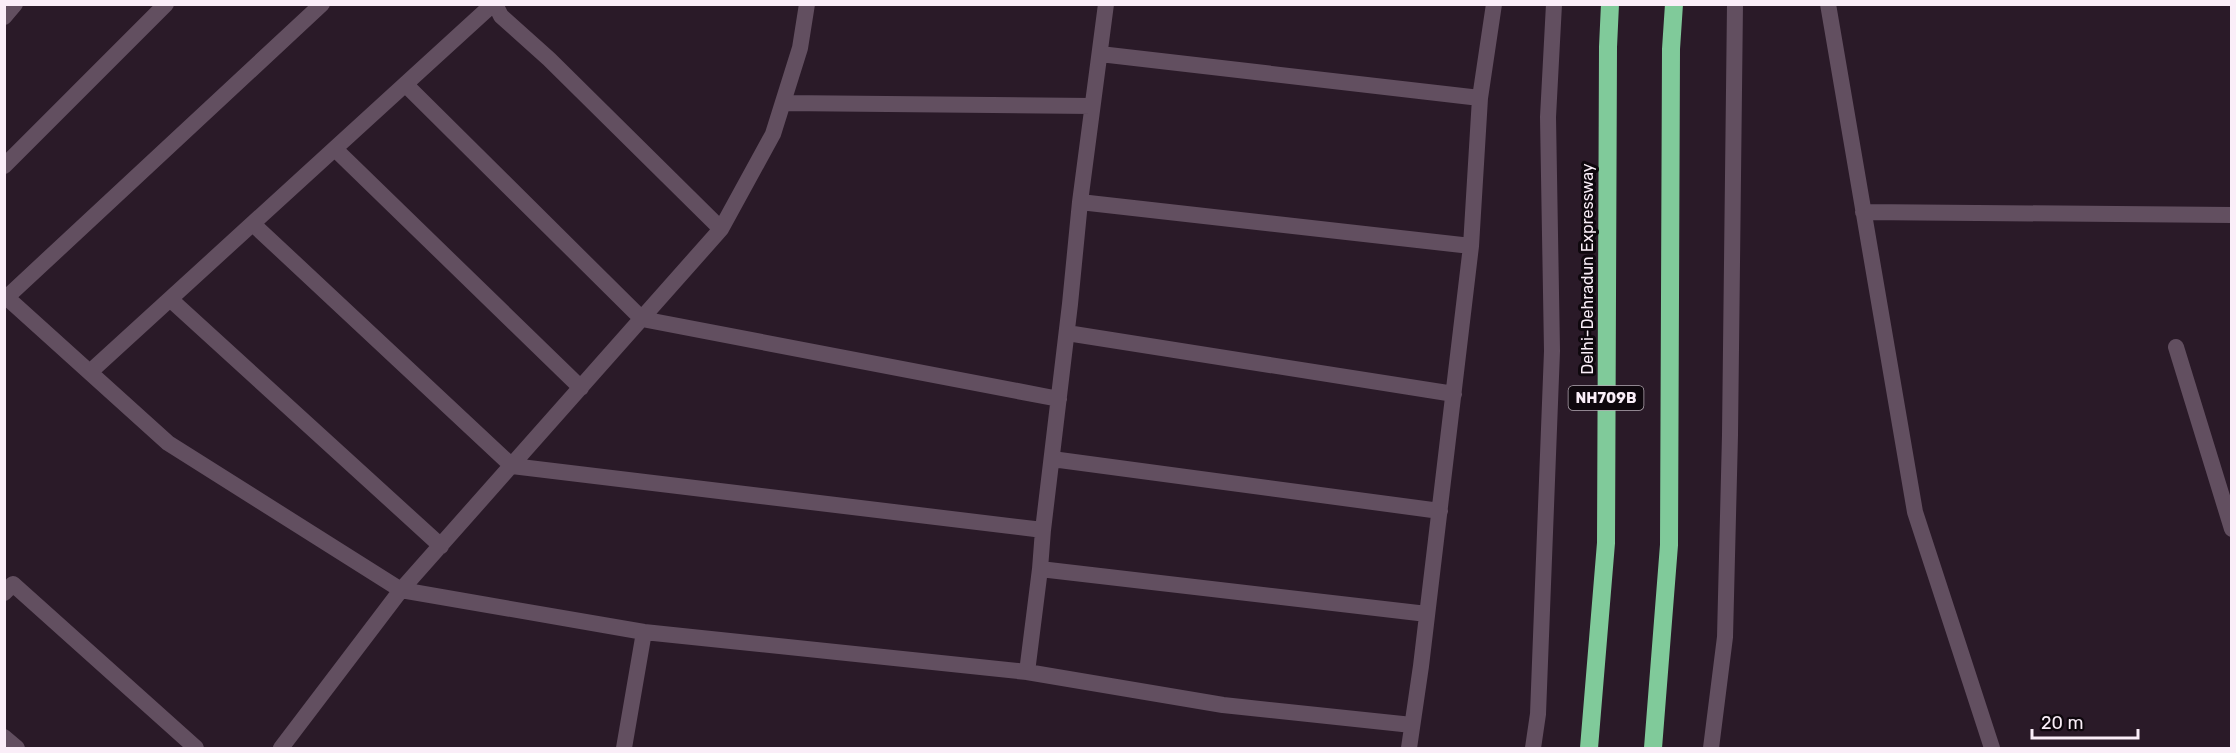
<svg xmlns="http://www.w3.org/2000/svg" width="2236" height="753" viewBox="0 0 2236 753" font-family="Rubik,sans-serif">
<rect width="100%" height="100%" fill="#2a1a28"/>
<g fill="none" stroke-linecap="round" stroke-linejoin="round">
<path stroke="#624f60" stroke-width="16" d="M495 4 501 16 549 59 721 229
M1828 4 1915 512 1992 748
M4 17 15 4
M1100 54 1480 98
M406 85 642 319 1059 399
M783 103 1092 106
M335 149 581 388
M4 166 166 4
M1080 202 1471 246
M1863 212 2232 215
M253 224 512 466 1043 530
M4 295 168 443 401 590 644 632 1027 672 1223 705 1412 725
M7 297 322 4
M170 299 441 546
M1067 333 1454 394
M2176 347 2232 529
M90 372 493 4
M1052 459 1440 511
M1040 569 1427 614
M4 593 13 584 196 748
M1027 672 1040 569 1043 530 1070 304 1080 202 1106 4
M4 737 17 748
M281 748 401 590 721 229 773 134 800 48 807 4
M624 748 644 632
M1409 748 1421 666 1471 246 1480 98 1494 4"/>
<path stroke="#624f60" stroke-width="16" d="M1533 748 1538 714 1552 351 1548 117 1554 4
M1711 748 1725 637 1730 435 1735 4"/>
<path stroke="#80ca9a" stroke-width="18" d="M1589 748 1606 543 1608 47 1610 4
M1653 748 1669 545 1671 49 1674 4"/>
</g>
<g text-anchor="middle" stroke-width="6" stroke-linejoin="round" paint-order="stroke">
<rect fill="#0e070d" stroke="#b3a9b2" stroke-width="1.5" x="1568.5" y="386" width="75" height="24" rx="4.5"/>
<g font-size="15" font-weight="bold" fill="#faeef8">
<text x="1606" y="403">NH709B</text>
</g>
<g font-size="16" fill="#faeef8" stroke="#0e070d">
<text transform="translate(1587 269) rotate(-90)" y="6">Delhi-Dehradun Expressway</text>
</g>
</g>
<rect width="2236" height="753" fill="none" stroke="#faeef8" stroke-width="12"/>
<path d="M2032 729v9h106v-9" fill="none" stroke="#faeef8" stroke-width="3"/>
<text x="2041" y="729" font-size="18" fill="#faeef8" stroke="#0e070d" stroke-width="4.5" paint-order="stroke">20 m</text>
</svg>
